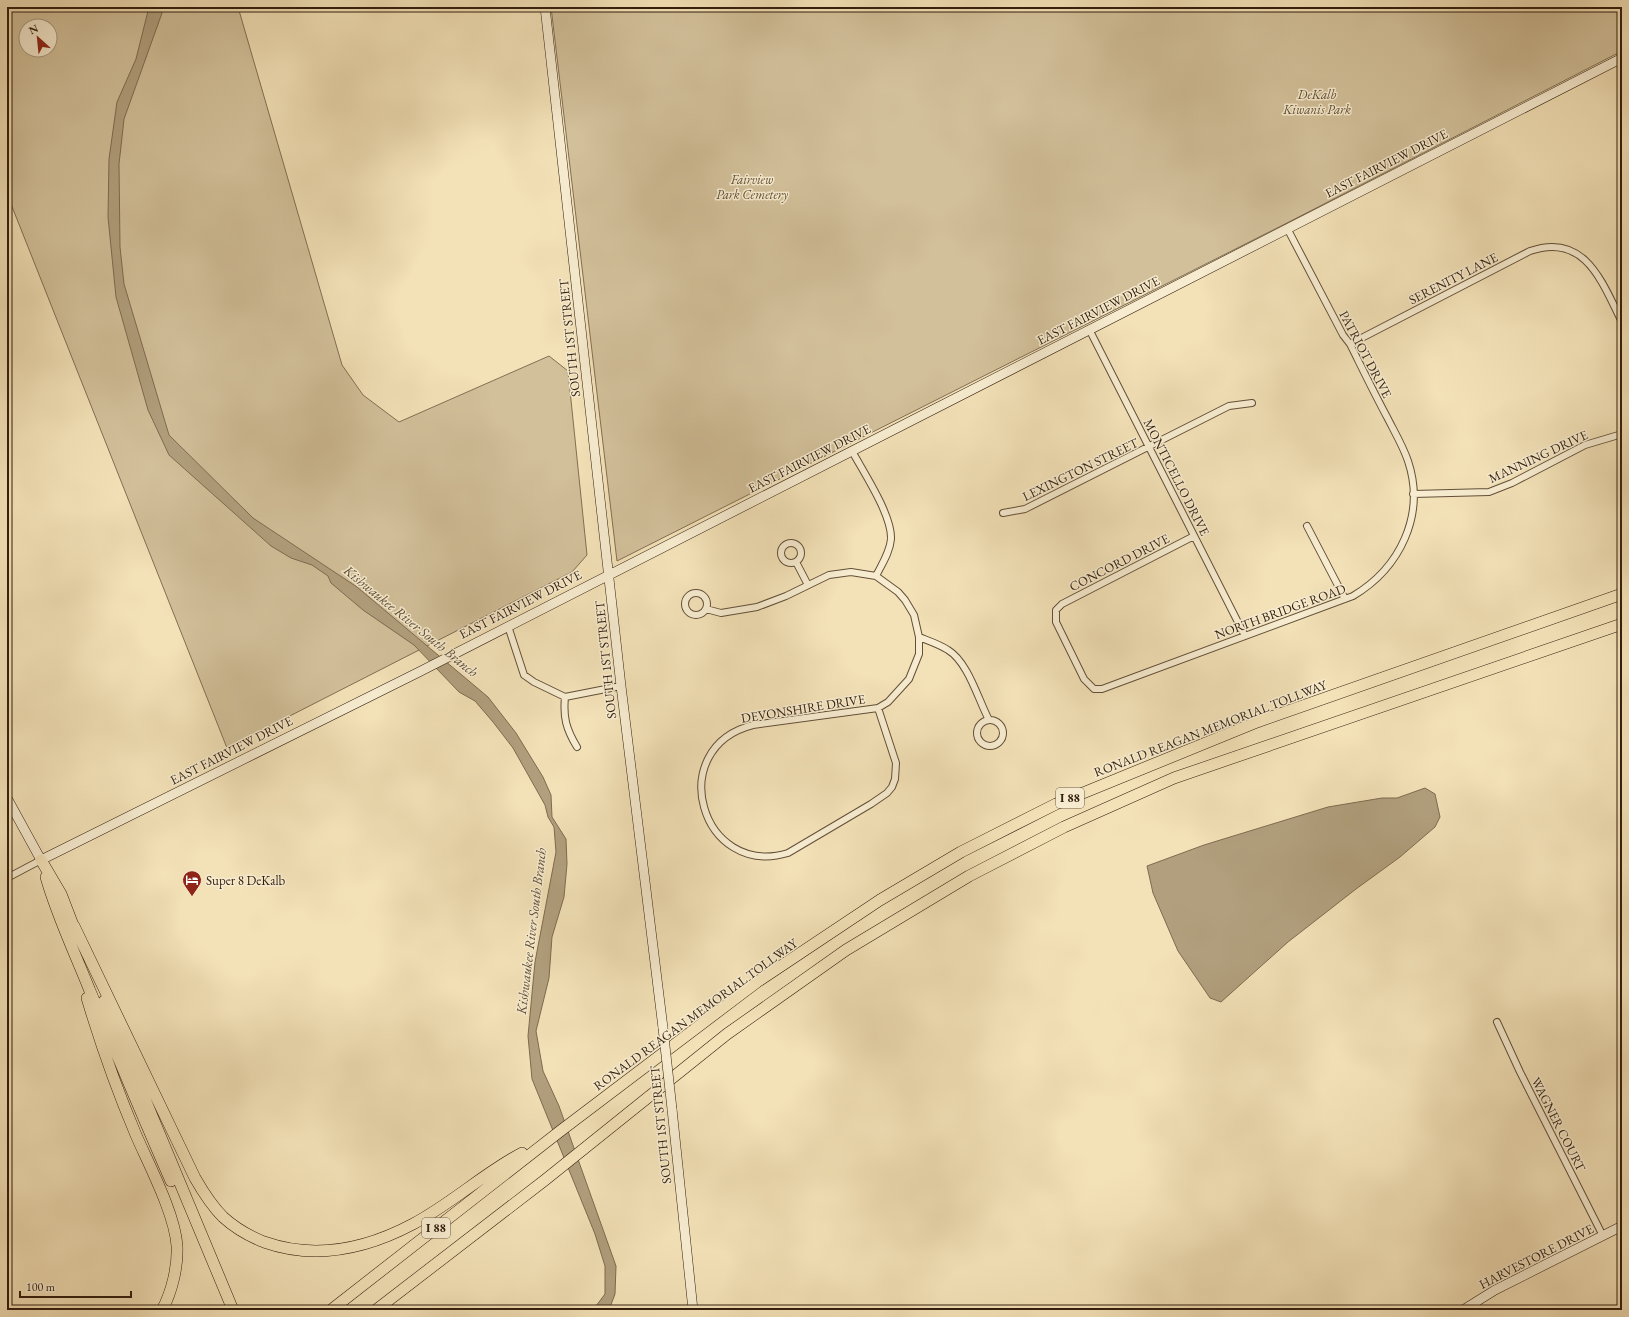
<svg xmlns="http://www.w3.org/2000/svg" width="1629" height="1317" viewBox="0 0 1629 1317" font-family="'EB Garamond',serif">
<rect width="100%" height="100%" fill="#f3e1b7"/>
<filter id="stains"><feTurbulence type="fractalNoise" baseFrequency=".005" numOctaves="4"/><feColorMatrix values="0 0 0 0 .2 0 0 0 0 .09 0 0 0 0 .02 0 0 0 .5 -.17"/></filter>
<radialGradient id="worn" r=".72"><stop offset=".6" stop-color="#630" stop-opacity="0"/><stop offset="1" stop-color="#630" stop-opacity=".3"/></radialGradient>
<path fill="#d2c09a" stroke="#826f54" fill-rule="evenodd" d="M7 7H238L342 365 363 395 399 422 549 356 568 371 587 555 572 572 227 748 7 194ZM26 26H50V50H26Z
M551 7H1622V51L1283 225 617 561Z"/>
<path fill="#b19f7d" stroke="#7e6b50" d="M149 7H161L162 13 124 119 119 164 120 247 124 284 169 435 253 518 357 587 488 697 516 733 543 777 551 795 552 817 566 839 567 864 564 897 552 937 549 978 536 1031 543 1071 559 1106 616 1266 615 1294 609 1310H593L605 1294V1266L595 1234 532 1079 528 1036 535 962 556 852 554 827 548 817 545 805 513 748 493 722 475 701 459 692 414 645 363 610 331 583 328 576 312 565 291 558 271 546 169 455 148 410 116 297 108 217 109 159 117 102 136 59Z
M1425 788 1435 794 1440 817 1435 827 1400 857 1356 889 1288 942 1221 1002 1210 998 1178 951 1153 893 1147 866 1204 845 1328 807 1382 798H1397Z"/>
<g fill="none" stroke-linecap="round" stroke-linejoin="round">
<defs>
<path id="street" d="M1089 329 1245 636
M1350 344 1530 251C1585 232 1602 282 1622 322
M852 451C864 473 892 515 891 539 890 552 882 564 876 576
M1413 494 1489 492 1512 483 1585 445 1622 434
M1003 513 1025 509 1229 406 1252 403
M1307 526 1345 599
M1194 536 1062 604 1056 610V622L1084 679 1094 689H1102L1353 596C1400 568 1426 515 1408 461 1403 446 1394 431 1387 417 1374 393 1362 368 1350 344L1343 335 1287 228
M781 553a10 10 0 1 1 20 0a10 10 0 1 1-20 0Z
M796 562 808 585
M685 604a11 11 0 1 1 22 0a11 11 0 1 1-22 0Z
M706 609 721 613 757 607 786 596 829 575 851 572 876 576 898 592 905 600 914 615 919 637V654L909 679 888 702 878 708 753 725C663 748 701 879 788 853L871 804 887 793 892 787 895 779 896 763 878 708
M508 626 524 675 534 682 565 697
M919 637C929 641 939 644 948 650 968 662 978 699 989 720
M977 733a13 13 0 1 1 26 0a13 13 0 1 1-26 0Z
M577 747C566 729 563 717 565 697L621 686
M7 878 41 860
M1497 1022 1520 1072 1603 1236"/>
<path id="secondary" d="M545 7 621 686 663 1028
M7 798 41 860 419 672 1622 58
M672 1109 693 1310
M1463 1310 1495 1290 1622 1226"/>
<path id="highway" d="M41 860 61 894 76 933
M46 877C57 916 75 953 90 991 117 1054 143 1118 171 1181
M74 926 195 1178C203 1192 211 1205 223 1217 235 1228 249 1236 264 1242 315 1260 366 1249 413 1224 451 1204 484 1173 522 1153
M87 998C101 1045 117 1090 136 1135 149 1165 175 1214 177 1246 178 1266 172 1292 162 1310
M104 1001 233 1310
M331 1310 559 1132 757 982 880 900 961 852 1056 804 1257 722 1622 594
M376 1310 545 1180 727 1034 846 950 969 876 1064 827 1174 778 1622 624"/>
</defs>
<use href="#street" stroke="#624f38" stroke-width="8"/>
<use href="#secondary" stroke="#321e0d" stroke-width="10"/>
<use href="#highway" stroke="#321e0d" stroke-width="12"/>
<use href="#street" stroke="#f7ecd0" stroke-width="6"/>
<use href="#secondary" stroke="#f7ecd0" stroke-width="9"/>
<use href="#highway" stroke="#f3e1b7" stroke-width="11"/>
<defs>
<path id="secondary-bridge" d="M663 1028 672 1109"/>
</defs>
<use href="#secondary-bridge" stroke="#321e0d" stroke-width="10" stroke-linecap="butt"/>
<use href="#secondary-bridge" stroke="#f7ecd0" stroke-width="9"/>
</g>
<defs>
<symbol id="hotel-pin" viewBox="-11 -11 22 30"><path d="M0 17L-7.5 6A9.5 9.5 0 1 1 7.5 6Z" fill="#8f2418" stroke="#f7ecd0"/><path d="M-6-4.5h1.5V1H6V5H4.5V3h-9V5H-6ZM-4 0a1.8 1.8 0 1 1 3.6 0ZM.5 0V-2.5h3Q6-2.5 6 0Z" fill="#fff"/></symbol>
</defs>
<g fill-rule="evenodd">
<use href="#hotel-pin" x="181" y="869" width="22" height="30"/>
</g>
<g text-anchor="middle" stroke-width="3" stroke-linejoin="round" paint-order="stroke">
<g fill="#f7ecd0" stroke="#6d5c48" stroke-width="1">
<rect x="1056" y="788" width="28" height="20" rx="3"/>
<rect x="422" y="1218" width="28" height="20" rx="3"/>
</g>
<g font-size="12" font-weight="bold" fill="#321e0d">
<text x="1070" y="802">I 88</text>
<text x="436" y="1232">I 88</text>
</g>
<g font-size="13" font-style="italic" fill="#624f37" stroke="#f7ecd0">
<text x="1317" y="99">DeKalb<tspan x="1317" dy="15">Kiwanis Park</tspan></text>
<text x="752" y="184">Fairview<tspan x="752" dy="15">Park Cemetery</tspan></text>
</g>
<g font-size="13" fill="#321e0d" stroke="#f7ecd0">
<text transform="translate(1386 163) rotate(-27)" y="5">EAST FAIRVIEW DRIVE</text>
<text transform="translate(1453 278) rotate(-27)" y="5">SERENITY LANE</text>
<text transform="translate(1098 310) rotate(-27)" y="5">EAST FAIRVIEW DRIVE</text>
<text transform="translate(569 338) rotate(-96)" y="5">SOUTH 1ST STREET</text>
<text transform="translate(1366 354) rotate(62)" y="5">PATRIOT DRIVE</text>
<text transform="translate(1538 456) rotate(-25)" y="5">MANNING DRIVE</text>
<text transform="translate(809 458) rotate(-27)" y="5">EAST FAIRVIEW DRIVE</text>
<text transform="translate(1080 469) rotate(-26)" y="5">LEXINGTON STREET</text>
<text transform="translate(1177 477) rotate(63)" y="5">MONTICELLO DRIVE</text>
<text transform="translate(1119 562) rotate(-27)" y="5">CONCORD DRIVE</text>
<text transform="translate(520 604) rotate(-27)" y="5">EAST FAIRVIEW DRIVE</text>
<text transform="translate(1280 611) rotate(-20)" y="5">NORTH BRIDGE ROAD</text>
<text transform="translate(605 660) rotate(-96)" y="5">SOUTH 1ST STREET</text>
<text transform="translate(803 708) rotate(-9)" y="5">DEVONSHIRE DRIVE</text>
<text transform="translate(1210 728) rotate(-21)" y="5">RONALD REAGAN MEMORIAL TOLLWAY</text>
<text transform="translate(231 750) rotate(-27)" y="5">EAST FAIRVIEW DRIVE</text>
<text transform="translate(695 1014) rotate(-36)" y="5">RONALD REAGAN MEMORIAL TOLLWAY</text>
<text transform="translate(1559 1124) rotate(63)" y="5">WAGNER COURT</text>
<text transform="translate(660 1125) rotate(-96)" y="5">SOUTH 1ST STREET</text>
<text transform="translate(1536 1256) rotate(-27)" y="5">HARVESTORE DRIVE</text>
</g>
<g font-size="13" fill="#321e0d" stroke="#f7ecd0" text-anchor="start">
<text x="206" y="885">Super 8 DeKalb</text>
</g>
<g font-size="14" font-style="italic" fill="#5e4b34" stroke="#f7ecd0">
<text transform="translate(411 621) rotate(39)" y="5">Kishwaukee River South Branch</text>
<text transform="translate(531 931) rotate(-83)" y="5">Kishwaukee River South Branch</text>
</g>
</g>
<rect width="1629" height="1317" fill="none" stroke="#f3e1b7" stroke-width="24"/>
<rect x="8" y="8" width="1613" height="1301" fill="none" stroke="#321e0d" stroke-width="2"/>
<rect x="12" y="12" width="1605" height="1293" fill="none" stroke="#321e0d"/>
<g transform="translate(38 38) rotate(333)"><circle r="19" fill="#f7ecd0" stroke="#a89a82"/>
<path d="M0-3L7 15L0 10L-7 15Z" fill="#8f2418"/>
<text y="-6" font-size="11" font-weight="bold" text-anchor="middle" fill="#321e0d">N</text>
</g>
<path d="M20 1291v6h111v-6" fill="none" stroke="#321e0d" stroke-width="2"/>
<text x="26" y="1291" font-size="12" fill="#321e0d" stroke="#f7ecd0" stroke-width="3" paint-order="stroke">100 m</text>
<rect width="100%" height="100%" filter="url(#stains)"/>
<rect width="100%" height="100%" fill="url(#worn)"/>
</svg>
